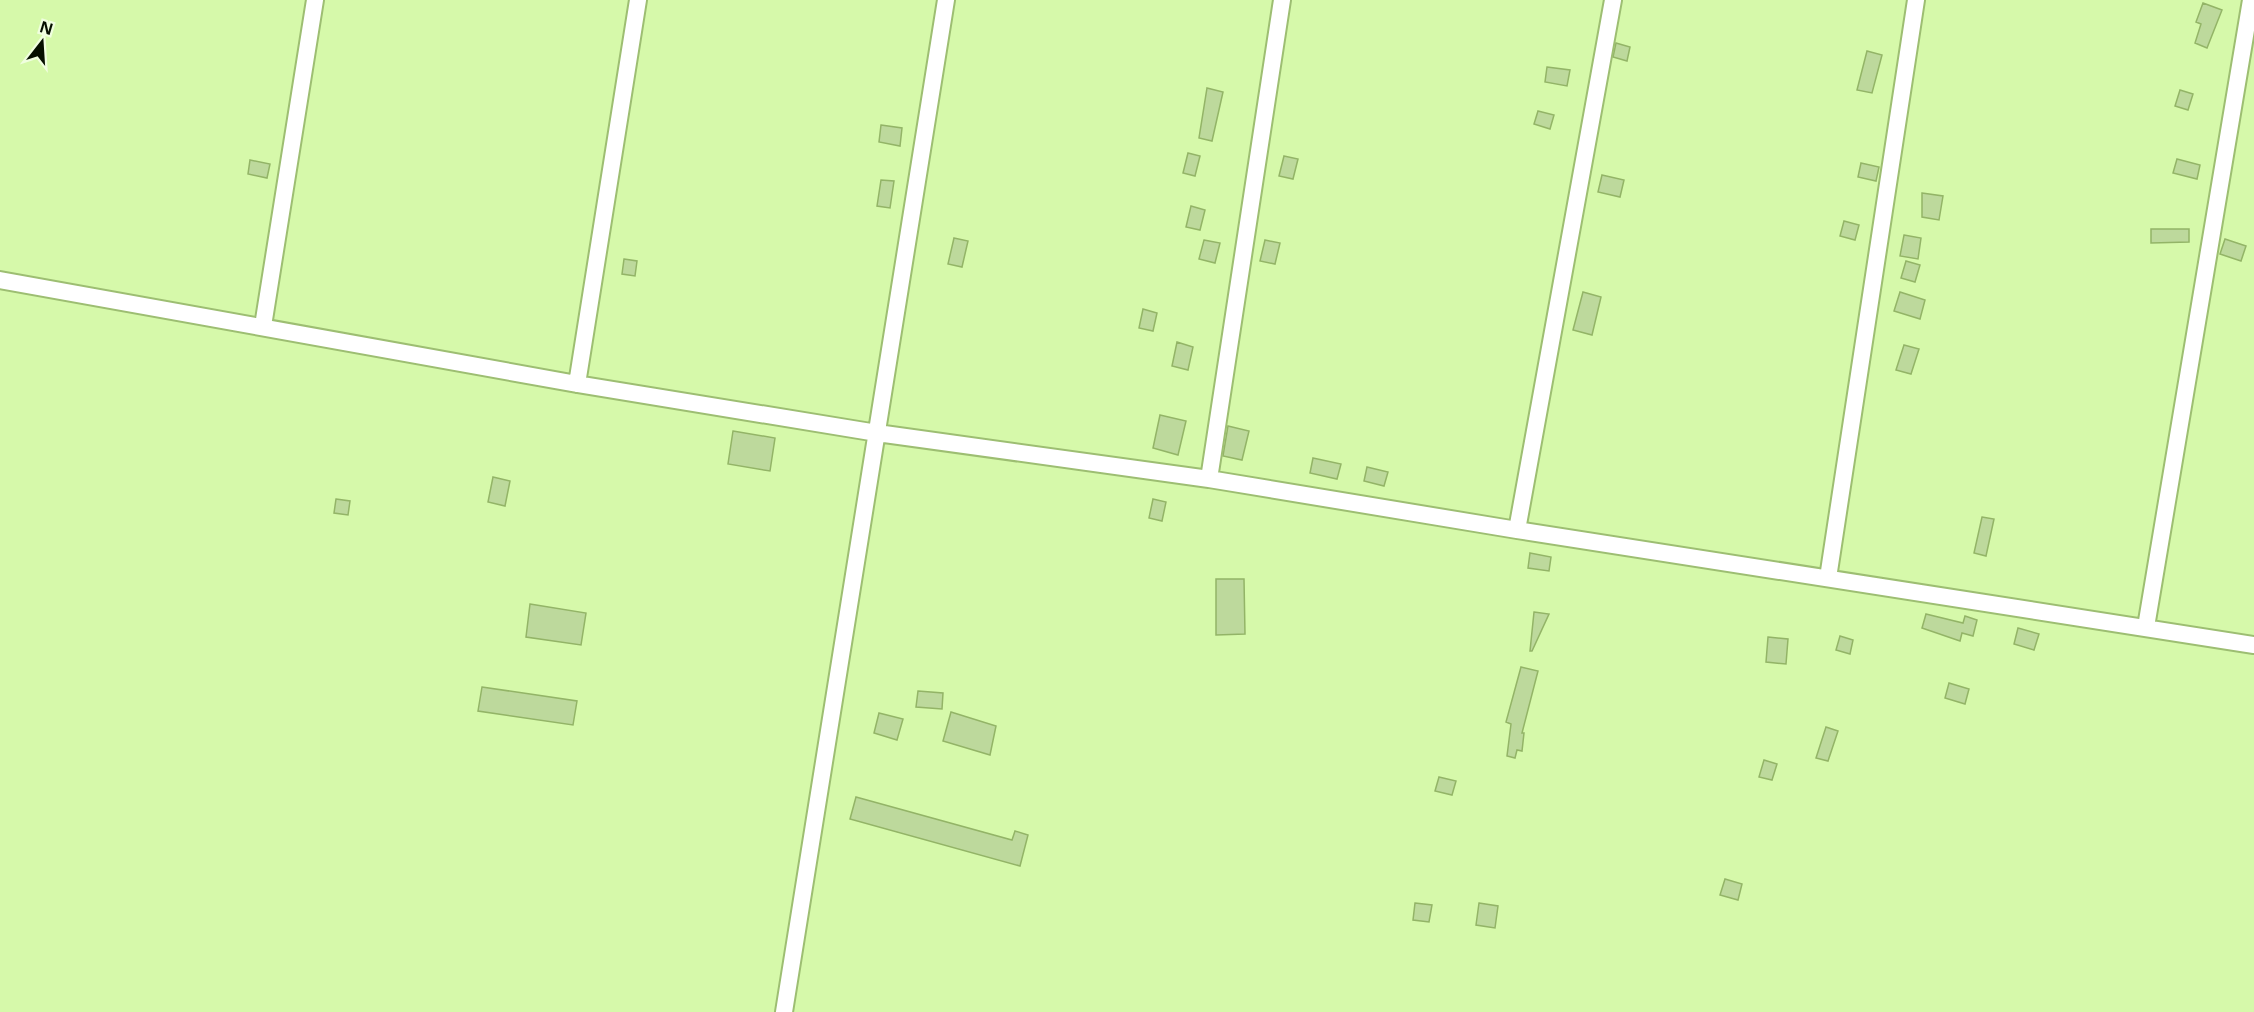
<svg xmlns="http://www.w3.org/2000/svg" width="2254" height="1012" viewBox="0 0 2254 1012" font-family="'Open Sans',sans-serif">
<rect width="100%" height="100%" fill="#d6f9aa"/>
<path fill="#bdd99c" stroke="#93b467" stroke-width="1.5" d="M2203 3 2222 10 2207 48 2195 43 2201 24 2196 22Z
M1616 43 1630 47 1627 61 1613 57Z
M1867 51 1882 55 1872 93 1857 90Z
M1547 67 1570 70 1567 86 1545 82Z
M1207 88 1223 92 1212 141 1199 138Z
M2180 90 2193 94 2188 110 2175 106Z
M1538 111 1554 115 1550 129 1534 124Z
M881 125 902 128 900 146 879 142Z
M1188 153 1200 156 1195 176 1183 173Z
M1284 156 1298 159 1293 179 1279 176Z
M2177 159 2200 165 2197 179 2173 173Z
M250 160 270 164 267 178 248 174Z
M1861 163 1879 167 1876 181 1858 177Z
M1602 175 1624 180 1620 197 1598 192Z
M881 180 894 181 890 208 877 206Z
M1922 193 1943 196 1939 220 1922 217Z
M1191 206 1205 210 1200 230 1186 227Z
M1844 221 1859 225 1855 240 1840 236Z
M2151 229H2189V242L2151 243Z
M1904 235 1921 238 1918 259 1900 256Z
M954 238 968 241 962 267 948 264Z
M2225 239 2246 246 2241 261 2220 254Z
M1204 240 1220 243 1215 263 1199 259Z
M1265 240 1280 243 1275 264 1260 261Z
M624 259 637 261 635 276 622 274Z
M1906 261 1920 265 1915 282 1901 278Z
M1583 292 1601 297 1592 335 1573 330Z
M1900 292 1925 300 1920 319 1894 311Z
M1143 309 1157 313 1153 331 1139 328Z
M1177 342 1193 347 1188 370 1172 366Z
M1904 345 1919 349 1911 374 1896 370Z
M1160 415 1186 421 1178 455 1153 448Z
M1228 426 1249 431 1242 460 1223 456Z
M733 431 775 438 770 471 728 464Z
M1313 458 1341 464 1337 479 1310 473Z
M1367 467 1388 472 1384 486 1364 481Z
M493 477 510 481 505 506 488 502Z
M336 499 350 501 348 515 334 513Z
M1153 499 1166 502 1162 521 1149 518Z
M1982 517 1994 519 1986 556 1974 553Z
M1530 553 1551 557 1549 571 1528 568Z
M1216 579H1244L1245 634 1216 635Z
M530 604 586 613 581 645 526 637Z
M1534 612 1549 614 1532 651H1530Z
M1926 614 1963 623 1965 616 1977 620 1973 636 1962 633 1960 641 1922 628Z
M2018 628 2039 634 2034 650 2014 644Z
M1840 636 1853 640 1850 654 1836 650Z
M1768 637 1788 639 1786 664 1766 662Z
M1521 667 1538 671 1522 733H1524L1522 751 1517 750 1515 758 1507 756 1511 724 1506 722Z
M1949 683 1969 689 1965 704 1945 698Z
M482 687 577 701 573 725 478 711Z
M918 691 943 693 942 709 916 707Z
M951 712 996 726 990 755 943 741Z
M879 713 903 719 897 740 874 733Z
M1826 727 1838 731 1828 761 1816 758Z
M1764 760 1777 764 1772 780 1759 777Z
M1439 777 1456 781 1452 795 1435 791Z
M856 797 1012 840 1015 831 1028 835 1020 866 850 819Z
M1725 879 1742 884 1738 900 1720 895Z
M1415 903 1432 905 1429 922 1413 920Z
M1479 903 1498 906 1495 928 1476 925Z"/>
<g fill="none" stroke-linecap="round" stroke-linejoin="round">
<defs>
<path id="minor" d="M0 280 577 384 877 433 1209 479 1517 530 2254 645
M263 326 315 0
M577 384 638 0
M1209 479 1282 0
M1517 530 1613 0
M1828 578 1916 0
M2146 627 2251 0
M784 1012 946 0"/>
</defs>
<use href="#minor" stroke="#9dbe72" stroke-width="20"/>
<use href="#minor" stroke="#fff" stroke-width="16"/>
</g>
<g transform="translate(42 42) rotate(17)" stroke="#f0fedf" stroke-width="4.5" paint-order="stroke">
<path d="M0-4.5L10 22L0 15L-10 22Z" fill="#060f00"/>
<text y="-9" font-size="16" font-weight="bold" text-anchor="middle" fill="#060f00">N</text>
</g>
</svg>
